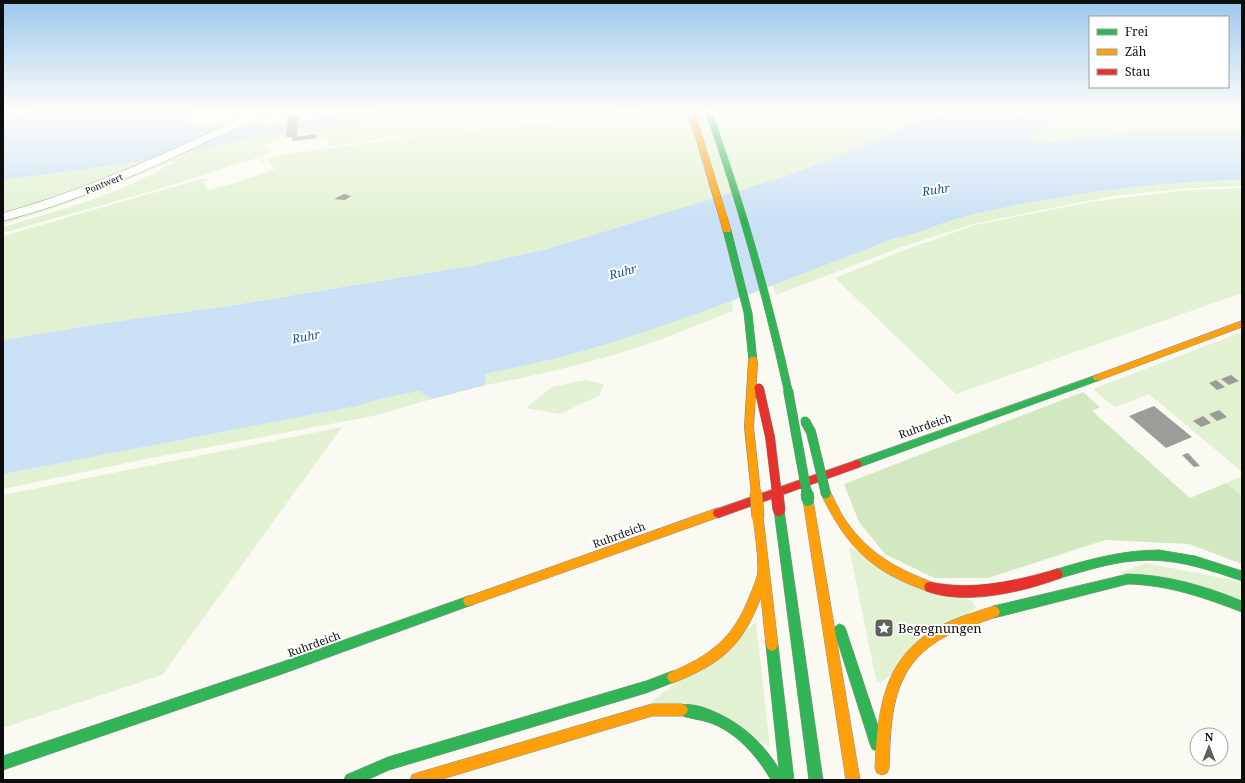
<svg xmlns="http://www.w3.org/2000/svg" width="1245" height="783" viewBox="0 0 1245 783" font-family="'Noto Serif',serif">
<rect width="100%" height="100%" fill="#fbfaf2"/>
<path fill="#f3edef" d="M193 110H386L269 125H186V120L192 116Z"/>
<path fill="#e1f1d2" d="M446 110H627L328 146V138L292 141V137L273 140 271 144 267 145V148L272 150 268 154 173 185 3 233V227C62 210 123 193 176 161L169 162C115 187 60 207 3 224V219L82 189 3 213V180L160 159 271 133Z
M642 110H944L862 147 789 175 547 249 476 265 229 306 112 322 3 340V236L204 178 211 179 203 182 208 190 232 184 275 169 268 160 260 163 259 161 280 155 418 136Z
M1063 110H1242V133H1131L1041 143 1032 139 1035 134Z
M1242 180V186L1192 188 1112 196 973 224 899 248 776 295 773 285 895 238C917 235 935 225 956 219 971 214 988 211 1003 208 1082 191 1162 182 1242 180Z
M1242 188V293L956 394 835 278 902 251 975 225 1091 202 1187 190Z
M732 301 733 311C706 321 678 333 651 343 597 361 542 375 486 385L485 374 564 356 651 329Z
M1242 332V472L1149 394 1116 407 1109 403 1093 389Z
M585 380 604 384 600 395 560 414 526 408 552 387Z
M419 391 432 399 373 416 141 460 3 489V474L357 406 380 399Z
M342 427 162 675 3 728V495Z
M1242 476V496L1226 483Z
M849 547 972 601 976 608 880 683 876 680Z
M1146 563 1242 582V599L1119 573Z
M756 622 770 746 651 702Z"/>
<path fill="#d1e8c0" d="M1083 392 1100 407 1092 411 1190 498 1226 483 1242 496V564L1189 544 1105 540 988 578H934L885 554 859 522 844 484Z"/>
<path fill="#c9e0f5" d="M36 110H193L192 116 186 120V125H269L290 123 289 131 271 133 160 159 3 180V115Z
M387 110H446L294 130 295 122Z
M944 110H1063L1032 137 1034 141 1041 143 1131 133H1242V180C1162 182 1082 191 1003 208 988 211 971 214 956 219 935 225 917 235 895 238 786 280 677 325 565 356 538 363 511 368 485 374L486 385 432 399 419 391 380 399 357 406 3 474V340L112 322 229 306 476 265 547 249 789 175 862 147Z"/>
<path fill="#9e9c98" d="M298 115 297 137 316 134V138L292 141 293 137H286L288 116Z
M344 194 351 196 345 200 334 199Z
M1231 375 1239 381 1229 385 1221 379Z
M1216 380 1225 387 1217 390 1209 383Z
M1154 406 1192 437 1166 448 1129 416Z
M1219 410 1227 417 1217 421 1209 414Z
M1203 416 1211 423 1201 427 1193 421Z
M1188 453 1200 466 1194 467 1182 455Z"/>
<g fill="none" stroke-linecap="round" stroke-linejoin="round">
<defs>
<path id="street" d="M258 110H272C264 119 235 129 223 134 152 168 80 201 3 221V213C92 188 175 149 258 110Z"/>
<path id="fast" d="M705 110H711C744 202 771 295 792 390L788 393 784 390C763 295 737 202 705 110Z
M724 228H730L731 230 752 313 757 361 753 364 749 361 744 313 723 230Z
M1097 375 1101 378 1100 380 857 468 854 467 852 464 854 461Z
M779 506 783 507 784 510 823 780H809L774 510 775 507Z
M1159 550 1195 556 1242 571V581C1207 569 1172 557 1134 561 1108 563 1082 572 1057 579L1053 578 1051 574 1053 570 1057 569C1091 559 1123 550 1159 550Z
M1128 574C1168 575 1205 586 1242 601V612C1205 598 1169 585 1128 584L994 618 990 616 988 612 990 608 994 606Z
M469 596 473 597 475 601 473 605 469 606 282 674 3 770V756L282 662Z
M840 624 844 626 846 630 884 744 882 749 877 751 872 749 870 744 834 630 836 626Z
M772 639 776 641 778 645 794 780H771C757 756 737 733 711 723 700 719 688 719 678 714L676 710 678 706C685 703 694 705 702 707 735 718 761 739 779 769L766 645 768 641Z
M673 671 677 673 679 677 677 681 646 693 389 770 367 780H344L346 775 388 757 646 681Z"/>
<path id="slow" d="M688 110H694L731 230 730 232H724L723 230Z
M1242 321V327L1100 380H1094L1093 378 1094 376Z
M826 490 830 491C835 501 839 511 846 521 869 554 897 569 934 583L936 587 934 591 930 592C872 572 848 549 821 494L822 491Z
M808 496 812 497 813 500 860 780H846L803 500 804 497Z
M718 508 722 510 723 513 722 516 469 606 465 605 463 601 465 597 469 596Z
M758 512 762 514 763 517 778 645 776 649 772 651 768 649 766 645 761 597C742 647 722 663 673 683L669 681 667 677 669 673C710 656 734 638 750 595 753 588 758 577 758 569 758 552 755 534 753 517L754 514Z
M994 606 998 608 1000 612 998 616C979 624 959 628 941 639 891 668 891 717 889 768L887 773 882 775 877 773 875 768C878 714 881 663 932 631 950 619 973 613 994 606Z
M652 704H682L686 706 688 710 686 714 682 716H652L439 780H410L412 775 417 773Z"/>
<path id="jam" d="M857 460 860 461 862 464 860 467 718 518 714 516 713 513 714 510Z
M1057 569 1061 570 1063 574 1061 578C1023 592 965 606 926 591L924 587 926 583 930 582C974 591 1015 581 1057 569Z"/>
</defs>
<use href="#street" stroke="#949490" stroke-width="1"/>
<use href="#fast" stroke="#8b8a87" stroke-width="1"/>
<use href="#slow" stroke="#8b8a87" stroke-width="1"/>
<use href="#jam" stroke="#8b8a87" stroke-width="1"/>
<use href="#street" fill="#fefefd" fill-rule="evenodd"/>
<use href="#fast" fill="#30b455" fill-rule="evenodd"/>
<use href="#slow" fill="#ff9f0a" fill-rule="evenodd"/>
<use href="#jam" fill="#e5322d" fill-rule="evenodd"/>
<defs>
<path id="fast-bridge-far1" d="M788 390 807 494
M805 421 811 432 826 494"/>
<path id="fast-bridge" d="M807 493 808 500"/>
<path id="slow-bridge-far1" d="M753 361 749 427 756 494"/>
<path id="slow-bridge" d="M756 493 758 517"/>
<path id="jam-bridge-far1" d="M759 388 770 437 777 494"/>
<path id="jam-bridge" d="M777 493 779 510"/>
</defs>
<use href="#fast-bridge-far1" stroke="#81817d" stroke-width="10" stroke-linecap="butt"/>
<use href="#fast-bridge" stroke="#81817d" stroke-width="13" stroke-linecap="butt"/>
<use href="#slow-bridge-far1" stroke="#81817d" stroke-width="10" stroke-linecap="butt"/>
<use href="#slow-bridge" stroke="#81817d" stroke-width="13" stroke-linecap="butt"/>
<use href="#jam-bridge-far1" stroke="#81817d" stroke-width="10" stroke-linecap="butt"/>
<use href="#jam-bridge" stroke="#81817d" stroke-width="13" stroke-linecap="butt"/>
<use href="#fast-bridge-far1" stroke="#30b455" stroke-width="9"/>
<use href="#fast-bridge" stroke="#30b455" stroke-width="12"/>
<use href="#slow-bridge-far1" stroke="#ff9f0a" stroke-width="9"/>
<use href="#slow-bridge" stroke="#ff9f0a" stroke-width="12"/>
<use href="#jam-bridge-far1" stroke="#e5322d" stroke-width="9"/>
<use href="#jam-bridge" stroke="#e5322d" stroke-width="12"/>
</g>
<linearGradient id="sky" x2="0" y2="1"><stop stop-color="#9bc6ed"/><stop offset="0.5" stop-color="#fdfdf9"/><stop offset="1" stop-color="#fdfdf9" stop-opacity="0"/></linearGradient>
<rect width="1245" height="220" fill="url(#sky)"/>
<defs>
<symbol id="sight-square" viewBox="-11 -11 22 22"><rect x="-9" y="-9" width="18" height="18" rx="4" fill="#60605d" stroke="#fff"/><path d="M0-6L1.8-2.2L6-1.7L2.9 1.2L3.7 5.4L0 3.3L-3.7 5.4L-2.9 1.2L-6-1.7L-1.8-2.2Z" fill="#fff"/></symbol>
</defs>
<g fill-rule="evenodd">
<use href="#sight-square" x="873" y="617" width="22" height="22"/>
</g>
<g text-anchor="middle" stroke-width="4" stroke-linejoin="round" paint-order="stroke">
<g font-size="9" fill="#0d0d0d" stroke="#fff">
<text transform="translate(104 184) rotate(-22)" y="3">Pontwert</text>
</g>
<g font-size="11" fill="#0d0d0d" stroke="#fff">
<text transform="translate(925 426) rotate(-19)" y="4">Ruhrdeich</text>
<text transform="translate(619 535) rotate(-20)" y="4">Ruhrdeich</text>
<text transform="translate(314 644) rotate(-20)" y="4">Ruhrdeich</text>
</g>
<g font-size="12" font-style="italic" fill="#17549f" stroke="#fff">
<text transform="translate(936 190) rotate(-8)" y="4">Ruhr</text>
<text transform="translate(623 272) rotate(-15)" y="4">Ruhr</text>
<text transform="translate(306 337) rotate(-11)" y="4">Ruhr</text>
</g>
<g font-size="13" fill="#0d0d0d" stroke="#fff" text-anchor="start">
<text x="898" y="633">Begegnungen</text>
</g>
</g>
<rect width="1245" height="783" fill="none" stroke="#0d0d0d" stroke-width="8"/>
<rect x="1089" y="16" width="140" height="72" fill="#ffffff" stroke="#9e9e9e"/>
<rect x="1097" y="29" width="20" height="6" fill="#30b455" stroke="#9e9e9e"/>
<text x="1125" y="36" font-size="12" fill="#0d0d0d">Frei</text>
<rect x="1097" y="49" width="20" height="6" fill="#ff9f0a" stroke="#9e9e9e"/>
<text x="1125" y="56" font-size="12" fill="#0d0d0d">Zäh</text>
<rect x="1097" y="69" width="20" height="6" fill="#e5322d" stroke="#9e9e9e"/>
<text x="1125" y="76" font-size="12" fill="#0d0d0d">Stau</text>
<g transform="translate(1209 747)"><circle r="19" fill="#ffffff" stroke="#9e9e9e"/>
<path d="M0-3L7 15L0 10L-7 15Z" fill="#60605d"/>
<text y="-6" font-size="11" font-weight="bold" text-anchor="middle" fill="#0d0d0d">N</text>
</g>
</svg>
